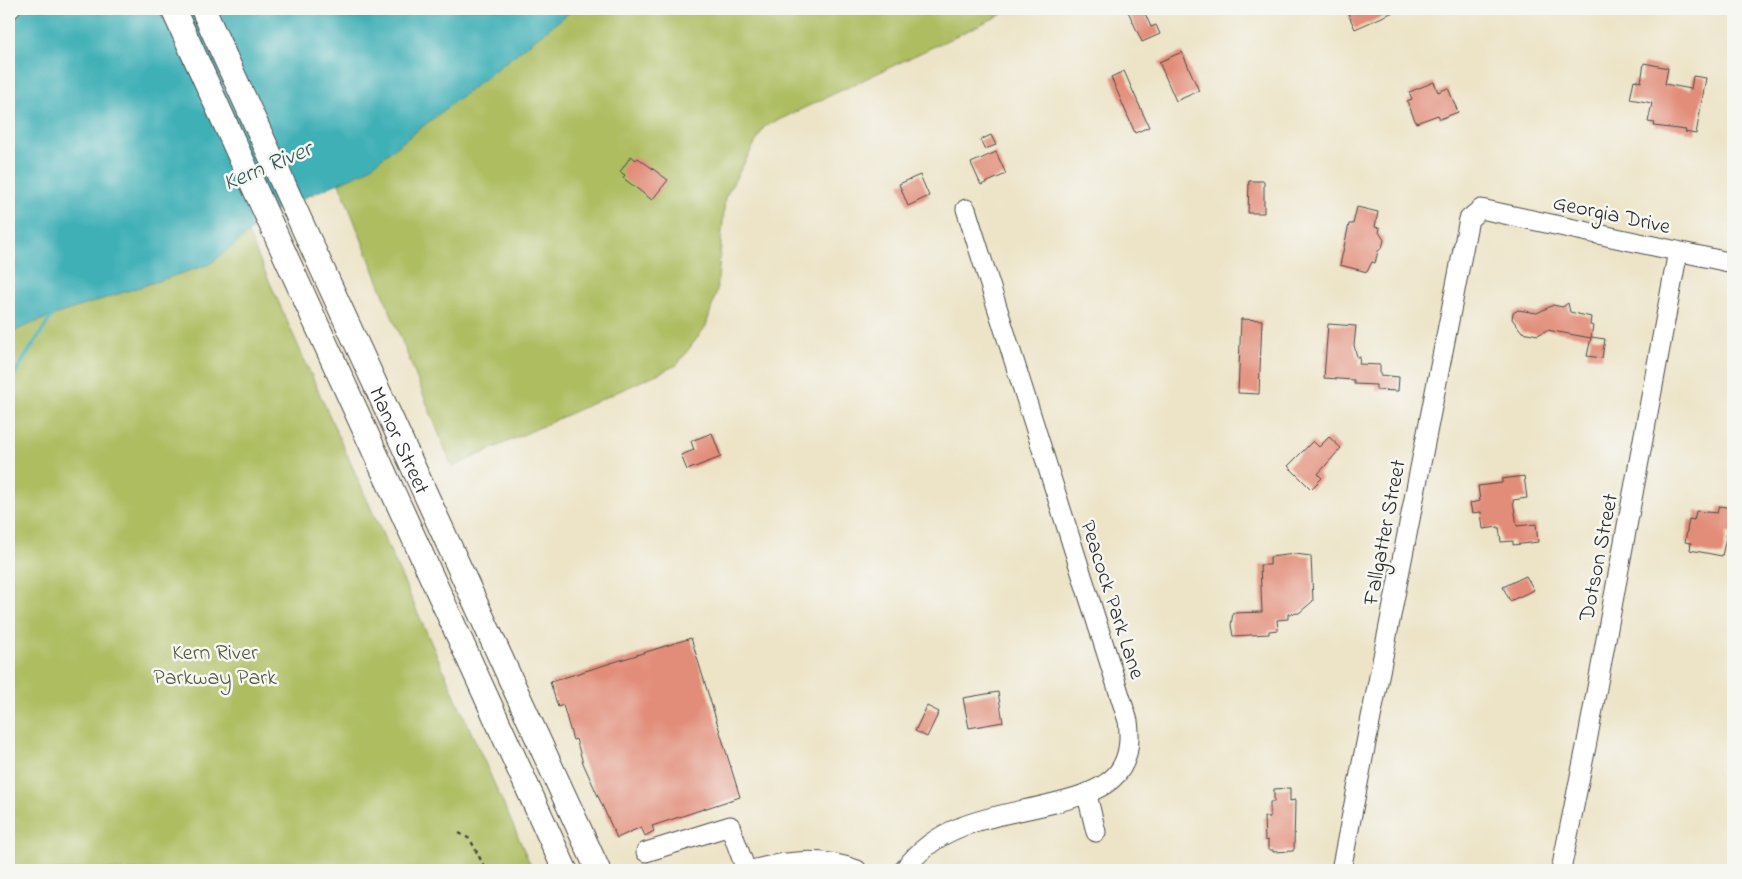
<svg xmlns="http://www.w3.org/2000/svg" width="1742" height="879" viewBox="0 0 1742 879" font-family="'Indie Flower',sans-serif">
<rect width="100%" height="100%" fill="#f6f6f2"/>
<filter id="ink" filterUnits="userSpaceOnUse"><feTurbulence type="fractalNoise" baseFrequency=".02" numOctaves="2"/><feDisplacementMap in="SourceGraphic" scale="10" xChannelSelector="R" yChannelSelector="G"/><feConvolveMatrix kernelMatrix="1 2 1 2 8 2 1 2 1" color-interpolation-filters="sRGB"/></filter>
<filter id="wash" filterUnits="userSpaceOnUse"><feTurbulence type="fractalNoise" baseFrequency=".0096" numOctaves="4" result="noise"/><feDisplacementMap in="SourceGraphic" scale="20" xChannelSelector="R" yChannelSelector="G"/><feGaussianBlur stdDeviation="1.12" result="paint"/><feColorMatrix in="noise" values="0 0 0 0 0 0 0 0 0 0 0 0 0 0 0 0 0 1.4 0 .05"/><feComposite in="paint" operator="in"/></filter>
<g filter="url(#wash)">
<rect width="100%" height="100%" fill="#ede4c8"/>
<path fill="#adbd60" stroke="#6c7446" d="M270 9H1013L764 127 725 198 717 290 706 326 677 365 452 467Z
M150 15 533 870H9V43Z"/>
<path fill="#3fb0b7" stroke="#356e71" d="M9 9H574L364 172 278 209 210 264 54 315 9 333Z"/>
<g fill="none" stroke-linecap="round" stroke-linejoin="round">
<path stroke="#3fb0b7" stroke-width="4" d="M9 382 55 311"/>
</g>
<g id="blocks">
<path fill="#e28d79" d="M1127 9H1143L1151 27 1156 25 1160 34 1142 42Z
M1346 9H1400L1355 29Z
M1182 52 1199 91 1176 101 1159 62Z
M1644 63 1668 68 1665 84 1691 89 1693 76 1706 78 1696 134 1685 132 1686 130 1654 126 1655 123 1648 122 1652 103 1630 99 1634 80 1641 82Z
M1124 71 1149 127 1135 133 1111 77Z
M1434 82 1438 92 1448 88 1458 112 1440 119 1438 115 1416 123 1407 101 1412 99 1409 92Z
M991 135 996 145 985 149 980 140Z
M996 152 1006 174 981 185 971 163Z
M631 156 636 160 638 158 668 180 652 200 623 178 625 175 620 172Z
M920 175 929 196 908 206 899 184Z
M1249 181H1264V213H1248Z
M1357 207 1378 212 1375 227 1380 228 1379 232 1384 240 1382 248 1378 251 1375 263 1372 262 1367 272 1340 265 1349 224H1353Z
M1568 303 1570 312 1591 317 1590 325 1593 326 1591 337 1605 339 1602 358 1587 356 1591 338 1547 330 1538 335 1522 332 1512 319 1513 313 1518 310 1537 313 1553 305 1563 307Z
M1241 319 1262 320 1259 394 1238 393Z
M1328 324 1356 326 1354 345 1357 357H1360L1359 364 1380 365V375L1399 377 1398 391 1376 390V385L1354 384V380L1324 378Z
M712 433 721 457 687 470 681 455 694 450 691 441Z
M1329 437 1341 448 1318 474 1322 478 1311 489 1288 466 1313 441 1319 447Z
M1524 476 1527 498 1513 500 1517 526 1536 524 1538 542 1513 545V541L1501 542 1499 527 1483 529 1481 512 1472 513 1470 503 1480 501 1478 486 1502 483V479Z
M1719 506 1733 508V534L1727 533 1722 556 1690 550 1691 543 1685 542 1689 519 1694 520 1696 511 1717 513Z
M1295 554 1311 556 1313 601 1299 613 1288 614V619L1277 620 1278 630 1269 631V634L1233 636 1231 625 1233 613 1262 612 1260 565H1270V557Z
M1526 576 1534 590 1510 601 1503 587Z
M691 638 740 797 652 826 654 831 645 836 641 827 617 838 583 763 576 739 573 740 563 705 558 707 550 682Z
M998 692 1003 722 969 728 963 698Z
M927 706 939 712 927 737 915 731Z
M1290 788V801L1295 800 1294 849 1293 851 1273 852V850H1268V840L1265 841 1264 817H1270V802H1274V789Z"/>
</g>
</g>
<g filter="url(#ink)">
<use href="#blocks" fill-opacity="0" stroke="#484743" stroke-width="1"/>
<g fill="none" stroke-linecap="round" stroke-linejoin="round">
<defs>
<path id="minor" d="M9 9H10
M1087 795 1096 832
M646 852 730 826 746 870
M752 870C788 860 821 857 857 870
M904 870C919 850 937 836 961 827 990 815 1024 811 1054 803 1101 791 1136 779 1128 721L966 209
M1341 870 1469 219 1481 209 1733 263
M1561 870 1586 747 1678 251"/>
<g id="major">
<path d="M173 9 565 870"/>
<path id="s1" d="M203 9 598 870"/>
</g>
</defs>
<use href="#minor" stroke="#484743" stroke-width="21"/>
<use href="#major" stroke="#484743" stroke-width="26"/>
<path stroke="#484743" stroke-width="2.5" stroke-dasharray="4 4" stroke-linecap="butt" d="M459 833 470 839 486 870"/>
<use href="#minor" stroke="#fff" stroke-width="19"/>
<use href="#major" stroke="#fff" stroke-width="24"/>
</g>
</g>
<g text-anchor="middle" stroke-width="5" stroke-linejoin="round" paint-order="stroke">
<g font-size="22" fill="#2b2b2b" stroke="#f6f6f2">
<text transform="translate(1612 213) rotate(12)" y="8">Georgia Drive</text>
<text dy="8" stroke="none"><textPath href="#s1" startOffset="474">Manor Street</textPath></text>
<text transform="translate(1383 532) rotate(-79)" y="8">Fallgatter Street</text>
<text transform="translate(1597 557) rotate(-79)" y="8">Dotson Street</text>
<text transform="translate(1114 599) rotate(72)" y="8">Peacock Park Lane</text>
</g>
<g font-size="22" fill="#52573b" stroke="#f6f6f2">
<text x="215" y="659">Kern River<tspan x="215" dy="25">Parkway Park</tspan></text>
</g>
<g font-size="24" font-style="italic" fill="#325a5c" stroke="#f6f6f2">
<text transform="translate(267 165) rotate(-23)" y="8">Kern River</text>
</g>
</g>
<rect width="1742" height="879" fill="none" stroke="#f6f6f2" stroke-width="30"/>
</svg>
